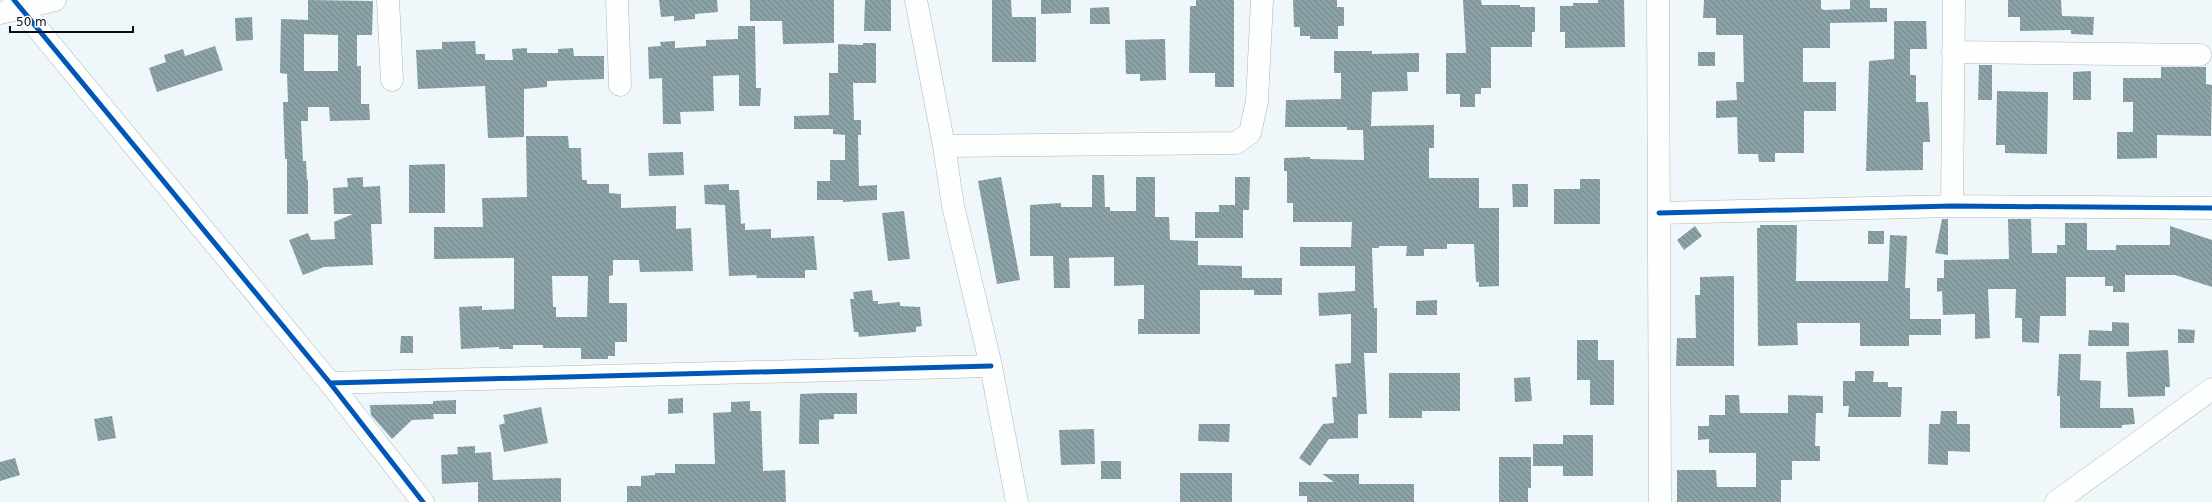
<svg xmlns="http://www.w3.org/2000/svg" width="2212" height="502" viewBox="0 0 2212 502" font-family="'DejaVu Sans',sans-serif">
<defs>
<pattern id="building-back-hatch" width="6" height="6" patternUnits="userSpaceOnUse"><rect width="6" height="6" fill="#8ba2a7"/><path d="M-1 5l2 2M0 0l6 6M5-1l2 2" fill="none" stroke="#708287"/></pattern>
</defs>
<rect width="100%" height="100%" fill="#f0f7fa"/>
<path fill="url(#building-back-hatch)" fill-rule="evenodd" d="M308 0 373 1 372 35H357V66H361V104H369L370 120 330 121 329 107H308V121H301L303 161H306L307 180H308V214H287V159H285L283 102H288L287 74 280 73 281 19 308 20ZM304 34 338 35V71H304Z
M659 0H717L718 12 695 14V19L674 21V16L661 17Z
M750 0H834V43L783 44 782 21H750Z
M865 0H891V31H864Z
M992 0H1011L1012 17H1036V62H992Z
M1041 0H1071V13L1041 14Z
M1196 0H1234V87H1215V73H1189L1190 6H1196Z
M1293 0H1337V7H1344V26H1338V39H1310V36H1300V27H1294Z
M1463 0H1481L1482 5H1520V7H1535V32H1532V47H1491V88H1481V94H1475V107H1460V94H1446V53H1466Z
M1598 0H1624L1625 47 1565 48V32H1560V6H1573V3H1598Z
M1704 0H1821V9L1824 10 1850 9V0H1870V8H1887V22L1830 23V48H1803V82H1836V111H1804V153H1775V162H1759L1758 154H1738L1737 117 1716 118V101L1737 100 1736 82H1744L1743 35H1716V18H1703Z
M2008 0H2061L2062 16 2094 17 2093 35 2071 34V30L2020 31V17H2008Z
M1109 7 1110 24H1090V8Z
M252 17 253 40 236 41 235 18Z
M1894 21H1926L1927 49H1910V75H1916V102H1928L1930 142H1923V170L1866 171 1869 61 1894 59Z
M738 26H755L756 88H761L760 106H739V75L713 76 714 111 680 112 681 124H663L662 78 649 79 648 47 661 46 660 42 675 41V48L706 46V40L738 39Z
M1165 39 1166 80 1140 81V74H1126L1125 40Z
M475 41 476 54H485V60H513L512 49 527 48V53H558V49L573 48 574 56H604V79L547 81V87L524 89V137L488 138 485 86 418 89 416 50 442 49V42Z
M863 43H876V83H853L854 120H861V135H858L859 186 877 185V200L843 202V200H817V181H830V160H845V135L833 134V129H794V116L829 115V73H838V44L863 45Z
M215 46 223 70 157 92 149 68 166 62 164 55 183 49 185 56Z
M1334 51H1372V54L1419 53V72H1407L1408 91 1372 92 1371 126 1434 125V148H1429V178H1479V208H1499V286L1479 287V282H1476L1474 244H1447V249H1424V256H1406L1407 246H1379V248H1372L1374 308H1377V353H1364L1367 414H1358V438L1329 439 1310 466 1299 458 1323 424 1334 423 1332 397H1337L1335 364 1351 363V314L1319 316 1318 293 1355 291V266H1300V247H1351L1352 222H1293V203H1287V171H1284V158L1310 157V159L1364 160 1363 130H1347V127H1285L1286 100 1341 99V73H1334Z
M1698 52H1715V66H1698Z
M1979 65H1992V100H1978Z
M2161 67H2206V84L2212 85 2211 136 2157 135V158L2117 159V132H2133V102H2123V78H2161Z
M2091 71V100H2073V72Z
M1997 91 2048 92 2047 154 2005 153V145H1996Z
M526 136H568L569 148H581L582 180H587V184H609V193L621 194V208L676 206V229L691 228 693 271 640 272 639 260H613V275L609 276V303H627V342H615V356H608V359H581V348H543V345H513V349H499V347L461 349 459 307 482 306V310L514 309V258L434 259V227H483L482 198 527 197ZM552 276H588L587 317H556V307H553Z
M683 152 684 175 649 176 648 153Z
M445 164V213H409V165Z
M1092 175H1104L1105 207H1110V211H1136V177H1155V217H1169L1170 240 1198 241V265L1242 266V278H1282V295H1254V290H1200V334H1138V319H1144V285L1114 286V257L1069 258 1070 288H1054L1053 256H1030V205L1061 203V207H1092Z
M363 177V187L380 186 382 224H371L373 265 324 267 303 275 289 240 308 233 311 240 335 239 334 222 353 214H334L333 188 348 187 347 178Z
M1001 177 1020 280 997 284 978 181Z
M1235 177H1250L1249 210H1243V238H1195V212H1219V205H1235Z
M1580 179H1600V224H1554V189H1580Z
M729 184V190H739L741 224 745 223V230L771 229V238L814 236 817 270H805V278H757L756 275 729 276 725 205 705 204 704 185Z
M1512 184H1528V207H1513Z
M904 211 910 259 888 261 882 213Z
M1942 219H1948V255L1935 253Z
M2008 219H2031L2032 253H2057V245H2065V223H2087V250H2116V245H2170V226L2212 240V287L2175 275H2125V292H2113V286H2105V277H2066V316H2040L2039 343 2022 342V318H2015L2016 289H1988L1990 338 1975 339V314L1943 315 1942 291 1937 292V278H1944V260L2009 259Z
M1760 225H1797L1796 281H1888L1890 235 1907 236 1905 288H1910V319H1941V335H1909V346H1860V323H1797L1798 345 1758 346 1757 228H1760Z
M1695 226 1702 236 1684 250 1677 240Z
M1868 231H1884V244H1868Z
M1734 276V366H1676L1677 338H1696L1695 295H1700V277Z
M872 290 873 301H878V304L900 302V306L920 307 922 326 916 327V332L859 337 858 332H854L850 299H854L853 292Z
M1437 300V315H1416V301Z
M2112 322 2129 323V346H2088L2089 330 2112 331Z
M2178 329 2195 330 2194 343H2178Z
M401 336H413V353H400Z
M1577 340H1598V360H1614V405H1590V380H1577Z
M2168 350 2170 387H2165V396L2128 397 2126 352Z
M2059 354H2081L2080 380 2101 381 2100 408H2133L2135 424 2122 425V428H2060V396H2057Z
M1855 371H1874L1873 382H1888V387H1902L1901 417H1848L1849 406H1843V381H1855Z
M1389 373H1460V411H1422V418H1389Z
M1530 377 1532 401 1515 402 1514 378Z
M823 393H857V414H834V419L819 420V444H799L800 394Z
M1725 395H1739L1740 413H1788V395L1823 396V413H1816L1815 446H1820V461H1792V480H1781V502H1677V470H1716L1717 487H1756V453H1709V439L1698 440V426H1709V415H1725Z
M683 398V413L668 414V399Z
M456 400V414H433L434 419 412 420 392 439 371 415 370 405 433 404V410V401Z
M750 401V411H761L763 471 785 470 786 502H627V486H641V476L655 475V473H675V464H715L713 413 731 412V402Z
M541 407 548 443 504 452 499 425 505 423 503 415Z
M1941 411H1957V424H1970V452L1948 451V465L1928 464 1929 424H1940Z
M112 416 116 438 98 441 94 419Z
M1199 424H1230L1229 442 1198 441Z
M1094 429 1095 464 1061 465 1059 430Z
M1563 435H1593V476H1563V466H1533V444H1563Z
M475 446V453L491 452 493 480 561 478V502H478V482L442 484 441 455 458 454 457 447Z
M1499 457H1531V488H1528V502H1499Z
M15 458 20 475 0 481V462Z
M1101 461H1121V479H1101Z
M1180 473H1232V502H1180Z
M1322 474H1359V484H1414V502H1307V496H1299V482H1334Z"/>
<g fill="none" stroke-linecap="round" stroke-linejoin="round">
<defs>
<path id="minor" d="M14 0 330 383 423 502
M388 0 392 80
M617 0 620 85
M916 0 944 146 953 206 991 366 1017 502
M1658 0 1660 502
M0 13 55 0
M1953 52 2200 55
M944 146 1236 143 1250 133 1257 101 1262 0
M1952 206 1954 0
M1659 213 1952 206 2212 208
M330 383 991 366
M2056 502 2212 389"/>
</defs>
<use href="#minor" stroke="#afb7ba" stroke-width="23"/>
<use href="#minor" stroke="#fdfefe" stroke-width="22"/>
<defs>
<path id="cycleway" d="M14 0 330 383 423 502
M1659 213 1952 206 2212 208
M330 383 991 366"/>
</defs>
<use href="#cycleway" stroke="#fff" stroke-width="8"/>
<use href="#cycleway" stroke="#0057b8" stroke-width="5"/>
</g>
<path d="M10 26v6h123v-6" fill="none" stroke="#050f12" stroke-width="2"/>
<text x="16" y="26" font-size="12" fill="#050f12" stroke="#ffffff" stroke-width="3" paint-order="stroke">50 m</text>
</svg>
